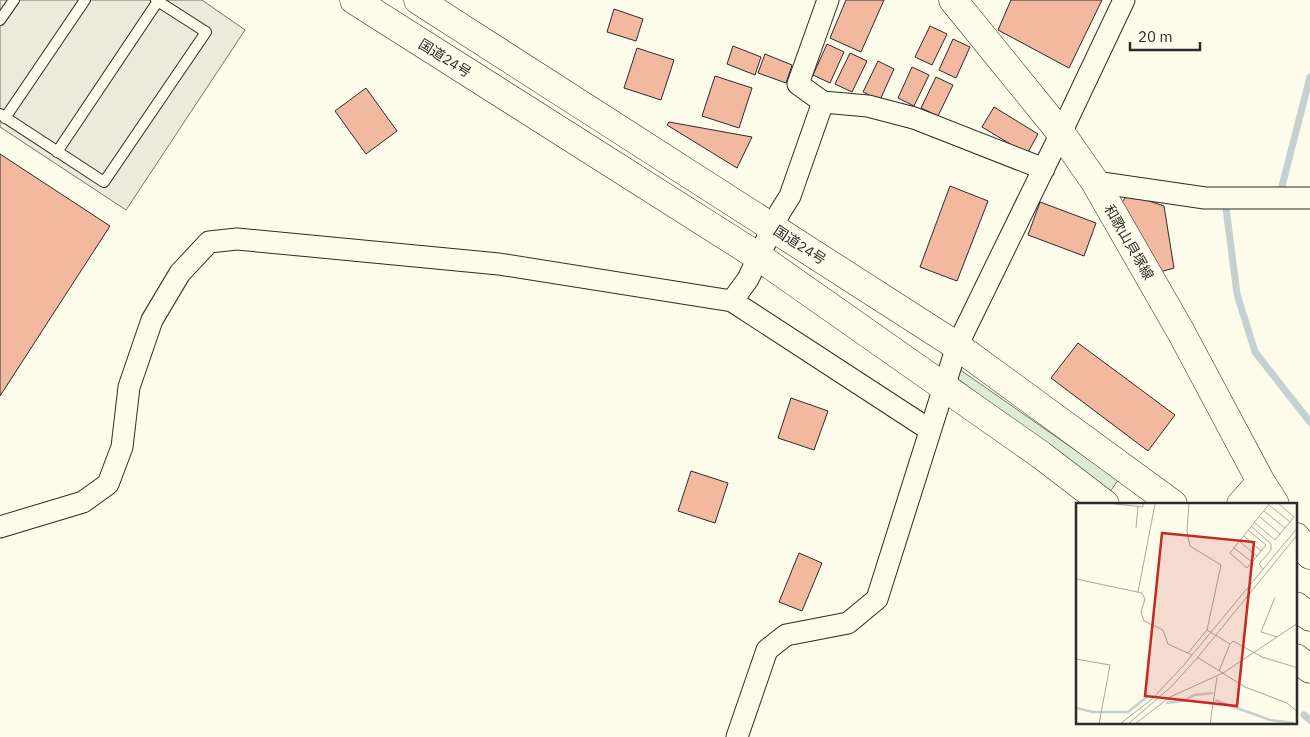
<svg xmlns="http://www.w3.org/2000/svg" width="1310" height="737" viewBox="0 0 1310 737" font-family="'IBM Plex Sans','Noto Sans JP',sans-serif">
<rect width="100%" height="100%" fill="#fdfbea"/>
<path fill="#deebd1" stroke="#74746e" d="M959 369 1118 480 1110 492 954 376Z"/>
<path fill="#eceadb" stroke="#74746e" d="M0 0H202L245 30 126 210 0 127Z"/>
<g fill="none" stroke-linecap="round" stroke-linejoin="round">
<path stroke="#c7d0d0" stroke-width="7" d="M1276 190H1281L1310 77
M1225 200 1237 294 1255 352 1310 422
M1304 715 1310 720"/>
</g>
<path fill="#f2b8a0" stroke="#2b2b2b" d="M846 0H884L861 52 830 38Z
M1011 0H1102L1069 68 998 30Z
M614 9 643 19 636 41 607 32Z
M930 26 947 34 932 65 915 57Z
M953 39 970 47 956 78 939 70Z
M827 44 844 52 830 83 813 75Z
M733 46 761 57 755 75 727 64Z
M637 48 674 60 661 100 624 88Z
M850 53 867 61 852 92 835 84Z
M765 54 792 65 786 83 758 73Z
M878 61 894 69 880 100 863 92Z
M912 67 929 75 914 106 898 98Z
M715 76 752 88 739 128 702 116Z
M936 77 953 85 938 116 921 108Z
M366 88 397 131 366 154 335 111Z
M994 107 1038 134 1027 154 982 127Z
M669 122 752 137 737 168 667 125Z
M0 154 110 226 0 396Z
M950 186 988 201 957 281 920 267Z
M1128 194 1164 206 1174 268 1160 272 1120 205Z
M1040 202 1096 223 1084 256 1028 235Z
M1078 343 1175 415 1148 451 1051 378Z
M791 398 828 411 814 450 778 438Z
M691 471 728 483 715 523 678 511Z
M799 553 822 563 802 611 779 602Z"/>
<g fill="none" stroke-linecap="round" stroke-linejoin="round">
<defs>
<path id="service" d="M0 20 14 0
M0 114 104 182 206 32 156 0
M5 118 85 0
M57 152 158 1"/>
<path id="minor" d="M823 102 868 106 914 118 1044 169
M1095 182 1205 198H1310
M732 301 930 430
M0 527 83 502 108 484 122 447 129 387 152 320 180 273 209 242 237 239 499 264 732 301 748 279 780 212 790 196 823 102 798 84 828 0
M737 737 767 650 786 635 848 623 877 599 957 346 1061 133 1124 0"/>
<path id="primary" d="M953 0 1061 133 1095 182 1181 332 1261 482 1275 504
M1241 504 1261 482
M1296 537 1310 555"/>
<path id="trunk" d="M354 0 759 257 1041 455 1105 504
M418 0 957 346 1173 504
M1296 606 1310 617
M1296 658 1310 669"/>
</defs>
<use href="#service" stroke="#2b2b2b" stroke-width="12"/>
<use href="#minor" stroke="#2b2b2b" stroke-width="23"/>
<use href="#primary" stroke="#2b2b2b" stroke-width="29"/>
<use href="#trunk" stroke="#2b2b2b" stroke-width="29"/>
<use href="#service" stroke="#fdfbea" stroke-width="10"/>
<use href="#minor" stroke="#fdfbea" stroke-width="21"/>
<use href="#primary" stroke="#fdfbea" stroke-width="28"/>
<use href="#trunk" stroke="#fdfbea" stroke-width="28"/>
</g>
<g text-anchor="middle" stroke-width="4" stroke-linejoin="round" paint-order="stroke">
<g font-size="14" fill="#2b2b2b" stroke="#fdfbea">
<text transform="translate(445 58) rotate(32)" y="5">国道24号</text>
<text transform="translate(1129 242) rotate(60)" y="5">和歌山貝塚線</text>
<text transform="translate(800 245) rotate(33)" y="5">国道24号</text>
</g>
</g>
<g transform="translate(1076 503)">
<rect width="221" height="221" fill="#fdfbea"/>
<path fill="none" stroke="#c7d0d0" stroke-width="2.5" d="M139 197 194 217 218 220M90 200 107 198 118 192 137 190M0 205 17 209H52L72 193"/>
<path fill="none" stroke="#a9a89e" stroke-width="1" d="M31 0 67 4V0M113 0 111 28 114 43 145 62 131 127 154 141 157 138 186 154 222 165M193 2 214 19M188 8 209 25M184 14 204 31M179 20 199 37 218 14 202 0M175 23 195 41V47L183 61 187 66M60 25 62 4M172 27 190 42 171 65 154 50 194 0M168 33 185 48M163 38 181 53M158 45 176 59M0 76 66 90 69 96 65 109 68 118 87 127 92 141 116 152M62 89 79 1M199 94 185 129 201 134M112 150 131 127M121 154 169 184 211 200 222 209M0 156 34 162 23 221M143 168 154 141M44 221 76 196 107 163 222 24M52 221 95 184 122 154 222 31M59 221 94 194 147 170 222 120M134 221 141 174"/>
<path fill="#c62828" fill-opacity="0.15" stroke="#c62828" stroke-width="2.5" d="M86 30 178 39 161 203 69 193Z"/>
<rect width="221" height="221" fill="none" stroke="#2b2b2b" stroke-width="2.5"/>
</g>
<path d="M1130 42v8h70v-8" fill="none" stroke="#2b2b2b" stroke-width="2.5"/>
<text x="1138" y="42" font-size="15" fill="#2b2b2b" stroke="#fdfbea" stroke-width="4" paint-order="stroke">20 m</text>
</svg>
